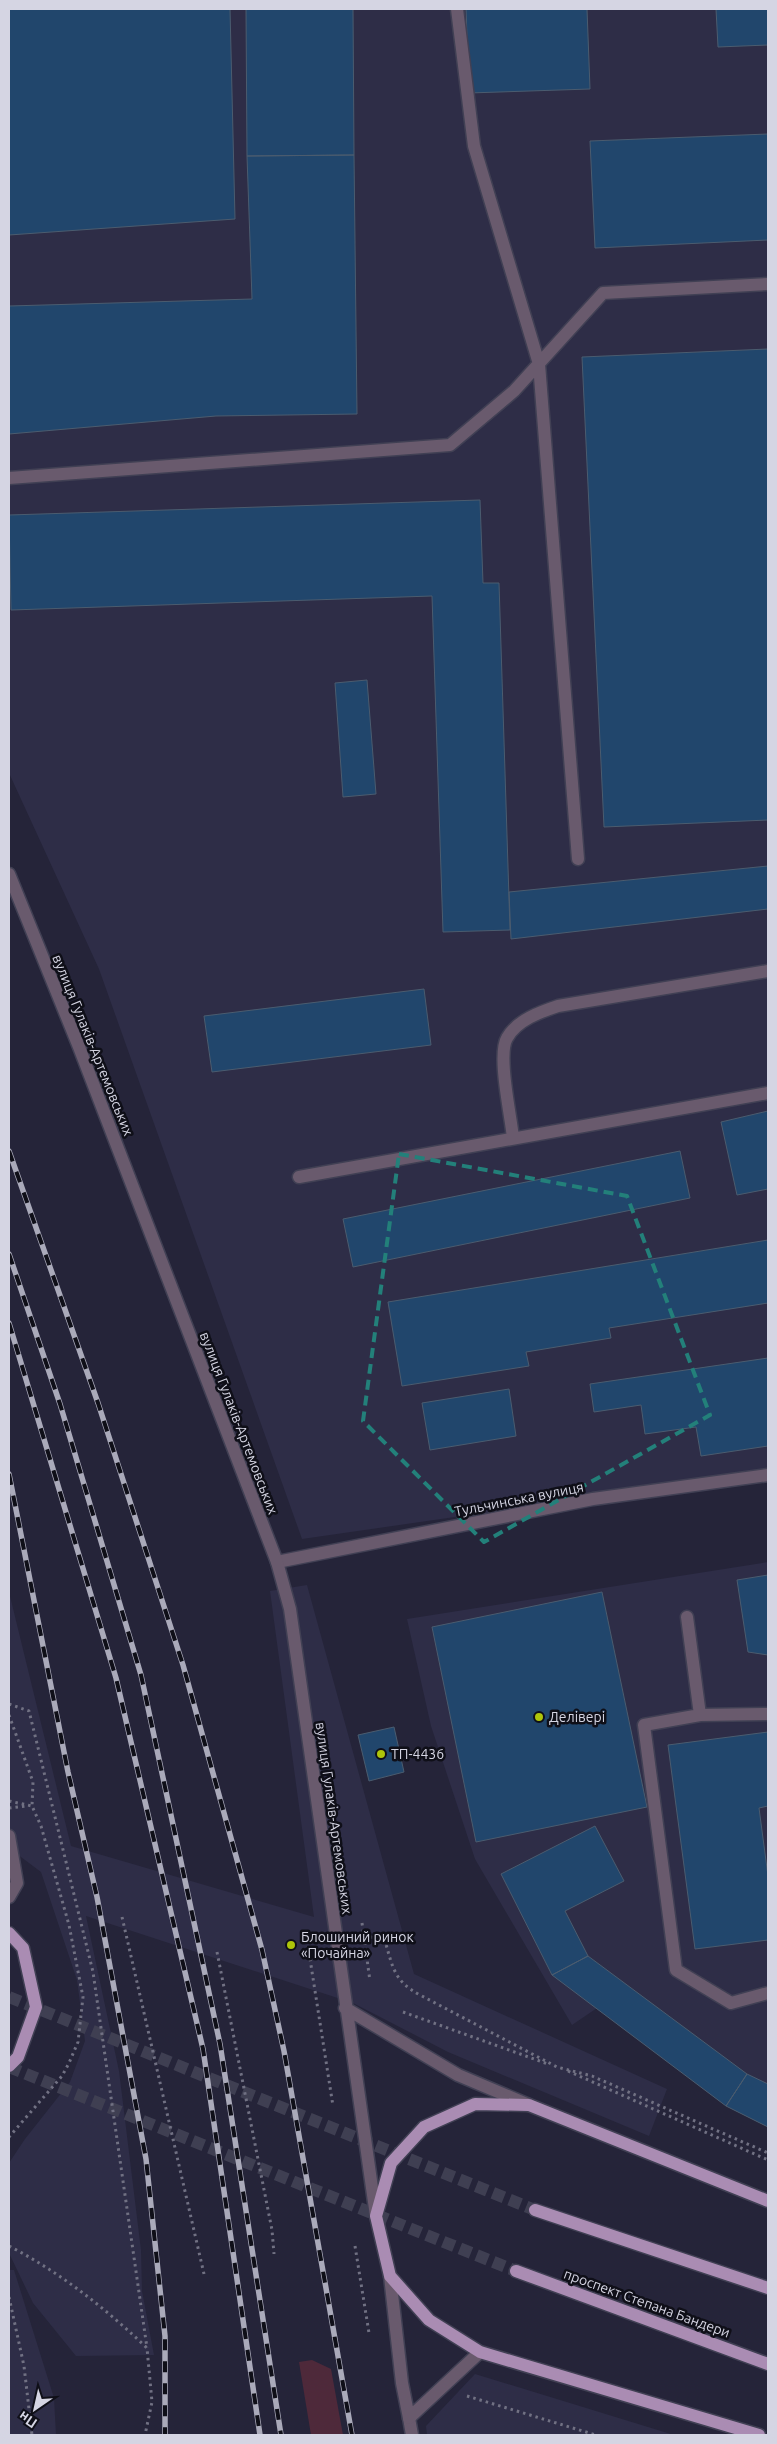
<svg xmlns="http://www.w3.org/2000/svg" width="777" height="2444" viewBox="0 0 777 2444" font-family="Ubuntu,sans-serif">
<rect width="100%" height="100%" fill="#252439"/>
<path fill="#2e2d47" d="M9 9H768V1472L302 1539 99 969 9 773Z
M768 1562V2127L726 2106 597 2008 572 2025 475 1859 431 1726 407 1619Z
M307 1585 414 1974 667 2089 649 2136 448 2052 353 2003 86 1916 119 2071 141 2250 142 2291 154 2355 76 2356 33 2303 9 2253V2163L25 2139 70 2082 85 2041 77 1980 41 1872 9 1848V1592L71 1846 314 1917 270 1591Z
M9 2270H14L54 2398 56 2435H9Z
M475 2374 674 2435H427L426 2426Z"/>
<path fill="#4e293a" d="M312 2360 331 2369 343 2435H311L299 2362Z"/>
<path fill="#21466c" stroke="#4b5c6f" d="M9 9H230L235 219 9 235Z
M246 9H353L354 155 247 156Z
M466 9H587L590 89 469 93Z
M716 9H768V45L718 47Z
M768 134V240L595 248 590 141Z
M354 155 357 414 216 416 9 434V306L252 299 247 156Z
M768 349V820L604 827 582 357Z
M480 500 483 583H499L510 930 443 932 432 596 11 610 9 515Z
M367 680 376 794 343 797 335 683Z
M768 866V909L511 939 509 892Z
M424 989 431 1045 212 1072 204 1016Z
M768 1111V1189L737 1195 721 1122Z
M680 1151 690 1198 353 1267 343 1219Z
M768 1240V1303L609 1328 611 1338 526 1352 529 1366 402 1386 388 1302Z
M768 1358V1446L701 1456 696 1427 645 1434 641 1405 594 1412 590 1384Z
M509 1389 516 1436 430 1450 422 1403Z
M768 1575V1655L748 1652 737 1580Z
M602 1592 647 1807 476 1842 432 1627Z
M394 1727 404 1772 369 1781 358 1735Z
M768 1732V1806L759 1808 768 1876V1940L695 1949 668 1745Z
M595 1826 624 1881 565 1911 588 1956 552 1975 501 1874Z
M588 1956 747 2074 726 2106 552 1975Z
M747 2074 768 2084V2127L726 2106Z"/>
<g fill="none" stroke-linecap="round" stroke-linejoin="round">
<path stroke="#3f3f52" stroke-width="12" stroke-dasharray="12 6" stroke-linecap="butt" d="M9 1997 535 2210
M9 2067 516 2271"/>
<defs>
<path id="lane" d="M457 9 474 146 539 364 578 859
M9 478 450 445 514 391 603 293 768 284
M513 1138C511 1116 497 1055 507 1038 517 1020 540 1012 558 1006L768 971
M299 1177 768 1093
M277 1562 593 1499 768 1475
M687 1617 700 1715 768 1714
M700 1715 644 1725 676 1970 731 2003 768 1993
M409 2418 412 2435"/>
<path id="street" d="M9 874 79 1047 277 1562 290 1609 376 2216
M9 1836 17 1883 9 1897
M345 2008 458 2075 529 2105
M390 2276 402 2383 409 2418
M409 2418 480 2352"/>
<path id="primary" d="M9 1933 23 1948 36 2007 18 2057 9 2066
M535 2210 768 2288
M516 2271 768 2364
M759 2435 480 2352 429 2320 390 2276 376 2216 391 2163 424 2127 475 2104 529 2105 768 2201"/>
</defs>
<use href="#lane" stroke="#414054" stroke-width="15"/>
<use href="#street" stroke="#414054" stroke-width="15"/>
<use href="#primary" stroke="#414054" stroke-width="15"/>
<path stroke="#717183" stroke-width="3" stroke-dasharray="2.5 4" stroke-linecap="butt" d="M9 1704 29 1711 93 1972 147 2348
M9 1715 33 1782 32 1806 41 1826 69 1925 83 1997 78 2042 69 2063 62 2076 9 2137
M9 1801 32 1806
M9 1808 27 1806
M122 1917 204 2274
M362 1923 370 1981
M364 1935 385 1941C393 1968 394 1981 420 1995L557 2067 592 2076 768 2153
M308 1946 333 2106
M217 1952 272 2230 274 2254
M403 2012 548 2064
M568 2071 768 2160
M9 2246C61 2273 105 2308 147 2348L152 2402 145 2435
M355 2246 369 2333
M9 2297 24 2366 32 2435
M467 2396 596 2435"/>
<use href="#lane" stroke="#695a6d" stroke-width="12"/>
<use href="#street" stroke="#695a6d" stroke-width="12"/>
<use href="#primary" stroke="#aa8cb3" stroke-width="12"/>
<defs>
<path id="rail" d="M9 1151 98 1403 183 1665 262 1950 284 2051 352 2435
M9 1254 60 1404 141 1675 220 2044 281 2435
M9 1323 116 1678 203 2049 260 2435
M9 1474 68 1772 97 1897 146 2159 165 2336V2435"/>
</defs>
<use href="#rail" stroke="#aaaaba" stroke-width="5.5"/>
<use href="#rail" stroke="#0f0f18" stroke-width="4" stroke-dasharray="11" stroke-linecap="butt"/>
</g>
<path fill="none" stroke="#23807a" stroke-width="4" stroke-dasharray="10 6" stroke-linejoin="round" d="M399 1154 627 1196 710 1415 484 1542 363 1421Z"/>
<g fill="#aec50a" stroke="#0f0f18" stroke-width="2">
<circle cx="539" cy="1717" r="5"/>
<circle cx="381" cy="1754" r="5"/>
<circle cx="291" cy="1945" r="5"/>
</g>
<g text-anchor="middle" stroke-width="5" stroke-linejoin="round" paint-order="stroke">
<g font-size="14" fill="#d5d5e3" stroke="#0f0f18">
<text transform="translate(93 1045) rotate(68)" y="5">вулиця Гулаків-Артемовських</text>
<text transform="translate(239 1423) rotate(69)" y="5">вулиця Гулаків-Артемовських</text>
<text transform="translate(519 1499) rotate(-11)" y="5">Тульчинська вулиця</text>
<text transform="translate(334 1818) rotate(82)" y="5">вулиця Гулаків-Артемовських</text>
<text transform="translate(647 2303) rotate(20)" y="5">проспект Степана Бандери</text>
</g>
<g font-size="14" fill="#d5d5e3" stroke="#0f0f18" text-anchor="start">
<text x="549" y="1722">Делівері</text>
<text x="391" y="1759">ТП-4436</text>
<text x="301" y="1942">Блошиний ринок<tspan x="301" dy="16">«Почайна»</tspan></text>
</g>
</g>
<rect width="777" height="2444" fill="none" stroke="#d5d5e3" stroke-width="20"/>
<g transform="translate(35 2409) rotate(214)" stroke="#0f0f18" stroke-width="4" paint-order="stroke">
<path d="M0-4L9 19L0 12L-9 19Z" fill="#d5d5e3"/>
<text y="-8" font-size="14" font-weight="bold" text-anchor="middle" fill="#d5d5e3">Пн</text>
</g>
</svg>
